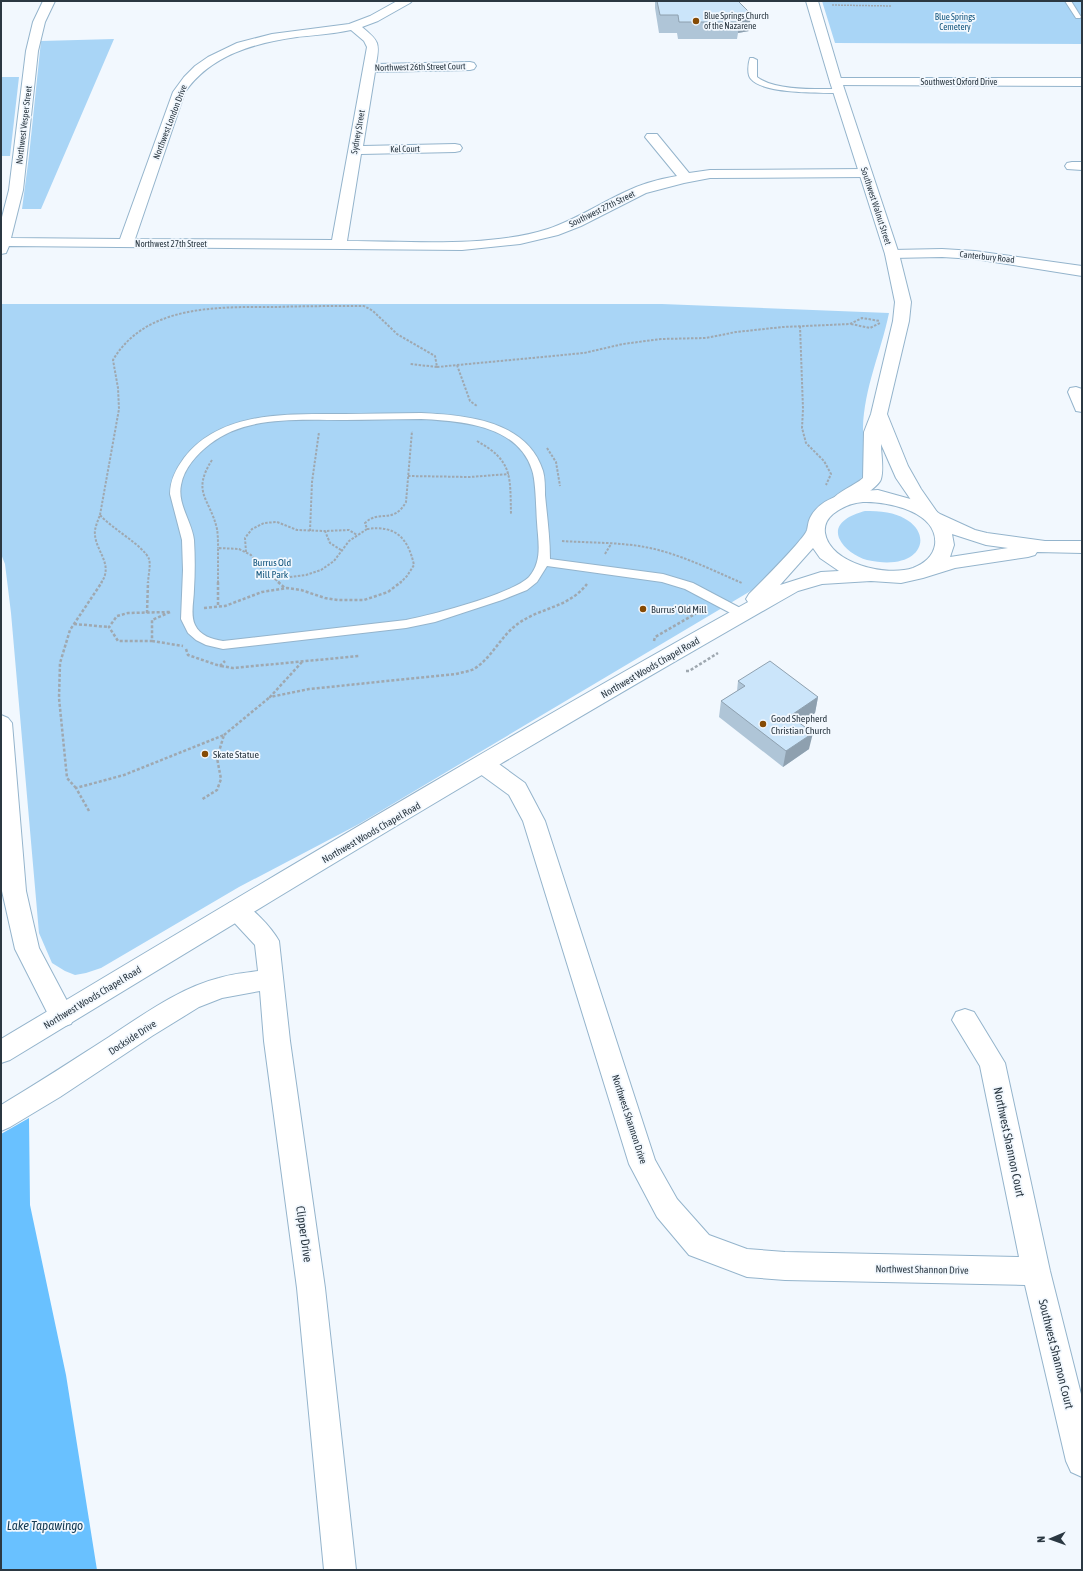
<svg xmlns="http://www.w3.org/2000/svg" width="1083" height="1571" viewBox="0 0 1083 1571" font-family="'Asap Condensed',sans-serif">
<rect width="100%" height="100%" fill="#f2f8fe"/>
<path fill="#a9d5f6" d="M822 1H1082V44L835 43Z
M114 39 41 209H22L29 156 41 41Z
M1 77H19L10 156H1Z
M1 304H662L889 313C881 352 864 388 863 428 863 439 869 463 865 473 861 483 830 499 820 508 810 518 808 530 800 542 789 558 769 577 754 589L359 824 239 887 101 968 86 973 75 975 65 971 52 963 39 933 11 613 5 564 1 554Z
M865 511C940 508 937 576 867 560 856 557 844 549 839 538 833 522 853 514 865 511Z"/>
<path fill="#69c1ff" d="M29 1118 30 1205 66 1375 97 1570H1V1134Z"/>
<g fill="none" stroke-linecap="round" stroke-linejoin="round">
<defs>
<path id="service" d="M1065 1H1071L1081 17 1080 18H1076Z
M750 58H753L757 60V77C775 91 817 89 839 89L843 91 839 93C821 93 763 94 751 79 747 75 748 64 750 58Z
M421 413C465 415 527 420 543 471 545 478 545 487 545 495 547 516 550 538 550 559L663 574 693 583 746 611 748 614 746 617H738L685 589 662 582 547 566 537 582 527 590 502 600 435 622 406 628 223 649 206 645 196 640 188 633 181 619 183 570 182 540 170 494C170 480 176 469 184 458 221 410 290 414 345 414 370 414 396 413 421 413ZM421 419C461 421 518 425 532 470 536 481 536 509 537 522 538 541 543 561 529 577 512 594 432 615 406 620L223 641C212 639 200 636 195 625 190 615 194 600 194 589 195 573 195 557 194 540 192 522 177 504 181 485 184 468 197 454 210 444 247 415 301 420 345 420 370 420 396 419 421 419Z"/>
<path id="minor" d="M43 1H55L45 22 38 51 23 190 11 238 120 239 173 92 184 77 195 66 208 57 237 43 272 34 349 24 370 16 397 1H412L410 3 378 21 362 27C379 41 380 43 376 64L470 62 474 63 476 66 474 69 470 70 375 72 363 146 455 144 460 145 462 148 460 151 455 152 361 154 347 241C409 241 488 248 548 229 575 220 599 204 625 192 641 184 659 179 677 176L645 137 647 134H657L689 173 710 170 865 169 870 170 872 173 870 176 865 177 710 178 684 183 646 193 581 226 558 235 520 244 462 250 9 246 6 253 1 254V221L9 190 26 51 33 22ZM351 30 364 41 367 47 332 240 135 239 185 92C211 55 254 43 297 37 315 35 333 34 351 30Z
M836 78H1082V86L832 85 830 82 832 79Z
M1072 162H1082V170L1067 169 1065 166 1067 163Z
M942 249 975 251 1082 266V276L975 259 942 257 892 258 887 257 885 254 887 251 892 250Z
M1076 387 1082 389V412L1076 411 1068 392 1070 388Z
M1 715 8 718 12 723 26 891 39 948 75 1016 71 1024 62 1027 53 1024 15 949 2 891Z
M484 757 492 759 525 783 545 821 655 1160 677 1199 709 1235 747 1249 785 1252 1019 1257 980 1066 952 1020 956 1012 965 1009 974 1012 1005 1063 1050 1271 1082 1398V1477L1071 1472 1066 1461 1025 1285 785 1280 747 1277 689 1255 657 1217 629 1164 523 821 509 795 476 771 473 765 476 759Z
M237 901C251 905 272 928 279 941L290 1041 325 1288 356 1570H324L297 1288 264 1041 260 991 222 998 199 1007 152 1036 60 1097 10 1127 1 1131V1105C38 1083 73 1060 109 1037 143 1015 179 988 219 978 231 974 245 973 258 971L255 945 229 917 225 910 229 903Z"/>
<path id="tertiary" d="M806 1H818L842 82 899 254 911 302 909 321 887 414 908 466 921 489 937 512 934 516 928 518 922 516 896 478 881 444C881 455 884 468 881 479 879 487 849 507 840 507 838 506 836 505 834 505L831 501C838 491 854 486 863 478L864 432 871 414 893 321 895 302 885 254 830 82Z"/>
<path id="secondary" d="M878 490 914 500 933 509 940 514 975 530 987 533 1045 541H1082V553L1037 552 1035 555 1028 557 955 568 923 578 901 583 871 581 822 584 798 591C532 742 271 901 10 1060L1 1063V1039C249 891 496 742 748 602L746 599 749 594C765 578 781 562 796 545 799 541 805 535 807 530 808 526 808 522 810 518 822 494 854 491 878 490ZM863 502C888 501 939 512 935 545 933 557 923 564 913 568 887 577 830 564 825 533 824 525 827 519 833 514 842 507 851 503 863 502ZM952 534 986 545 1008 548 950 557 954 545ZM813 548 820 558 839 571 821 572 780 585Z"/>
</defs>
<use href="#service" stroke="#94b4cc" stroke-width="2"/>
<use href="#minor" stroke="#94b4cc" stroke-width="2"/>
<use href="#tertiary" stroke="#94b4cc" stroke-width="2"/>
<use href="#secondary" stroke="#94b4cc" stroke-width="2"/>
<path stroke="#9fa8b0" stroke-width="1.5" stroke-dasharray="2 1" stroke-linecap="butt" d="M832 5 891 6"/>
<path stroke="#9fa8b0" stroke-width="2" stroke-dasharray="2.5 1.5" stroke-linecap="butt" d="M851 324 870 328 880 323
M800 326 803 409 802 428 806 443 824 461 831 474 826 485
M457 365 470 401 477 406
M437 367 584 353 623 344 661 339 706 338 736 332 783 327 850 324 862 318 880 321
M477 441C513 461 510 476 511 514
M547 448 556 462 560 486
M212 460C191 493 210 498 217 529 218 535 218 542 218 548
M408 476 470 477 509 474
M100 515 119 409 118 388 113 360C146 304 219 307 276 307 305 306 335 306 364 306L373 311 397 334 435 356 437 367 410 364
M310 531 312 482 319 432
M562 541C591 543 622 542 650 548 682 555 712 570 742 583
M341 550 330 543 325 531 349 530 357 535
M246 552 245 538 252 529 264 523 277 522 297 530 325 531
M605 554 611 544
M274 579 306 575 321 570 334 561 349 541 367 529
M101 583C115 563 93 550 95 530 96 525 98 520 100 515 111 528 144 546 149 559 151 565 148 577 148 583
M218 583V548L239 549 251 555 261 568 280 583
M400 583 407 576 414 565C408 538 396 525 367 529L365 523C379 509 393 525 406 502L412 431"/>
<path stroke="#9fa8b0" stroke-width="2.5" stroke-dasharray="3 2" stroke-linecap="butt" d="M218 582V607
M278 582 285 588
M204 608 225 606 262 592 287 588 301 590 325 598 338 600H364L388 592 401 582
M170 612 152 620V641H118L109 627 117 616 128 613Z
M147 613 148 582
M74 624 109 627
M152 641 183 646
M654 641 655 637 700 611
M186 649 188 655 220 666 225 661
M302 662 270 697 309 689 456 674C462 672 468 672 474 669 492 658 501 635 519 623 542 607 568 608 587 584
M221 666 233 668 359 656
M686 671H689L718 653
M224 735 270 697
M76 788 67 778 59 698 60 663 70 630 102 582
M89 811 76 788 124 775 224 735 217 758 221 779 217 790 201 800"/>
<use href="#service" fill="#fff" fill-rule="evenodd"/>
<use href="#minor" fill="#fff" fill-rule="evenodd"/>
<use href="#tertiary" fill="#fff" fill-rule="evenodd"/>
<use href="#secondary" fill="#fff" fill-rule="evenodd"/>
</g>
<path fill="#afc5d7" d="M655 1H738L749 31 738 33 737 39H678L677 33H659L655 8Z
M738 681 818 697 815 713 800 723 809 749 783 767 719 717 721 701 737 691Z"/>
<path fill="#8ea0af" d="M751 14 749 31 738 33 739 22 737 15Z
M818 697 815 713 787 732 790 716Z
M813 733 809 749 783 767 786 751Z"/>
<path fill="#cbe5fa" stroke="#8ea0af" d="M657 1H738L751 14 737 15 739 22H679L678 15H660Z
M770 661 818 697 790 716 813 733 786 751 721 701 745 686 738 681Z"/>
<g fill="#864b04" stroke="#f2f8fe" stroke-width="1.5">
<circle cx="696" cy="21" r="4"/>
<circle cx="643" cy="609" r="4"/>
<circle cx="763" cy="724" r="4"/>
<circle cx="205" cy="754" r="4"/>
</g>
<g text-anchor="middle" stroke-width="3.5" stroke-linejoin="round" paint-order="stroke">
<g font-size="9" fill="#2b3842" stroke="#f2f8fe" text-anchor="start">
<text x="704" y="19">Blue Springs Church<tspan x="704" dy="10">of the Nazarene</tspan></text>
</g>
<g font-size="9" fill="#12557d" stroke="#f2f8fe">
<text x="955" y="20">Blue Springs<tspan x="955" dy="10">Cemetery</tspan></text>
</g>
<g font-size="9" fill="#2b3842" stroke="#f2f8fe">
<text transform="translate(420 67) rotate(-1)" y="3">Northwest 26th Street Court</text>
<text x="959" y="85">Southwest Oxford Drive</text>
<text transform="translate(170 122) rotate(-69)" y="3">Northwest London Drive</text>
<text transform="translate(24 125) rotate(-83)" y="3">Northwest Vesper Street</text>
<text transform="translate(358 132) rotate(-80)" y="3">Sydney Street</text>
<text transform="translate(405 149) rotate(-1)" y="3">Kel Court</text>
<text transform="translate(876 206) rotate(72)" y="3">Southwest Walnut Street</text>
<text transform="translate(602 209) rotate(-26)" y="3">Southwest 27th Street</text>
<text x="171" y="247">Northwest 27th Street</text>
<text transform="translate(987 257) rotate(6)" y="3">Canterbury Road</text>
</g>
<g font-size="10" fill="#12557d" stroke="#f2f8fe">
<text x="272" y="566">Burrus Old<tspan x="272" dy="12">Mill Park</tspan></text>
</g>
<g font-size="10" fill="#2b3842" stroke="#f2f8fe" text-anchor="start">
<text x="651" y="613">Burrus' Old Mill</text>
<text x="771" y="722">Good Shepherd<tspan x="771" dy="12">Christian Church</tspan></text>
<text x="213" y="758">Skate Statue</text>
</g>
<g font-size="10" fill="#2b3842" stroke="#f2f8fe">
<text transform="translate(650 667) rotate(-30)" y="4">Northwest Woods Chapel Road</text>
<text transform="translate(371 832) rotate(-30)" y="4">Northwest Woods Chapel Road</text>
<text transform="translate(92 997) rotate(-31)" y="4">Northwest Woods Chapel Road</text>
<text transform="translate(132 1037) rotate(-33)" y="4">Dockside Drive</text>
<text transform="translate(630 1119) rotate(72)" y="4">Northwest Shannon Drive</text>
<text transform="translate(922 1269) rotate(1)" y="4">Northwest Shannon Drive</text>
</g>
<g font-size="12" fill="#2b3842" stroke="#f2f8fe">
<text transform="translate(1009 1142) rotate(78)" y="4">Northwest Shannon Court</text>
<text transform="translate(304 1234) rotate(82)" y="4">Clipper Drive</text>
<text transform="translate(1056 1354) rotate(76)" y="4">Southwest Shannon Court</text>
</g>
<g font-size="13" font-style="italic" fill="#143a53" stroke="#f2f8fe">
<text x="45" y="1530">Lake Tapawingo</text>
</g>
</g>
<rect width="1083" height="1571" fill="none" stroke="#2b3842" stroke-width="4"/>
<g transform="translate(1051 1539) rotate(268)" stroke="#f2f8fe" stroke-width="3" paint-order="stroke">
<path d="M0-3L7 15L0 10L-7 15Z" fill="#2b3842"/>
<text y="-6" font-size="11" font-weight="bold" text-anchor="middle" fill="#2b3842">N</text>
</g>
</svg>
